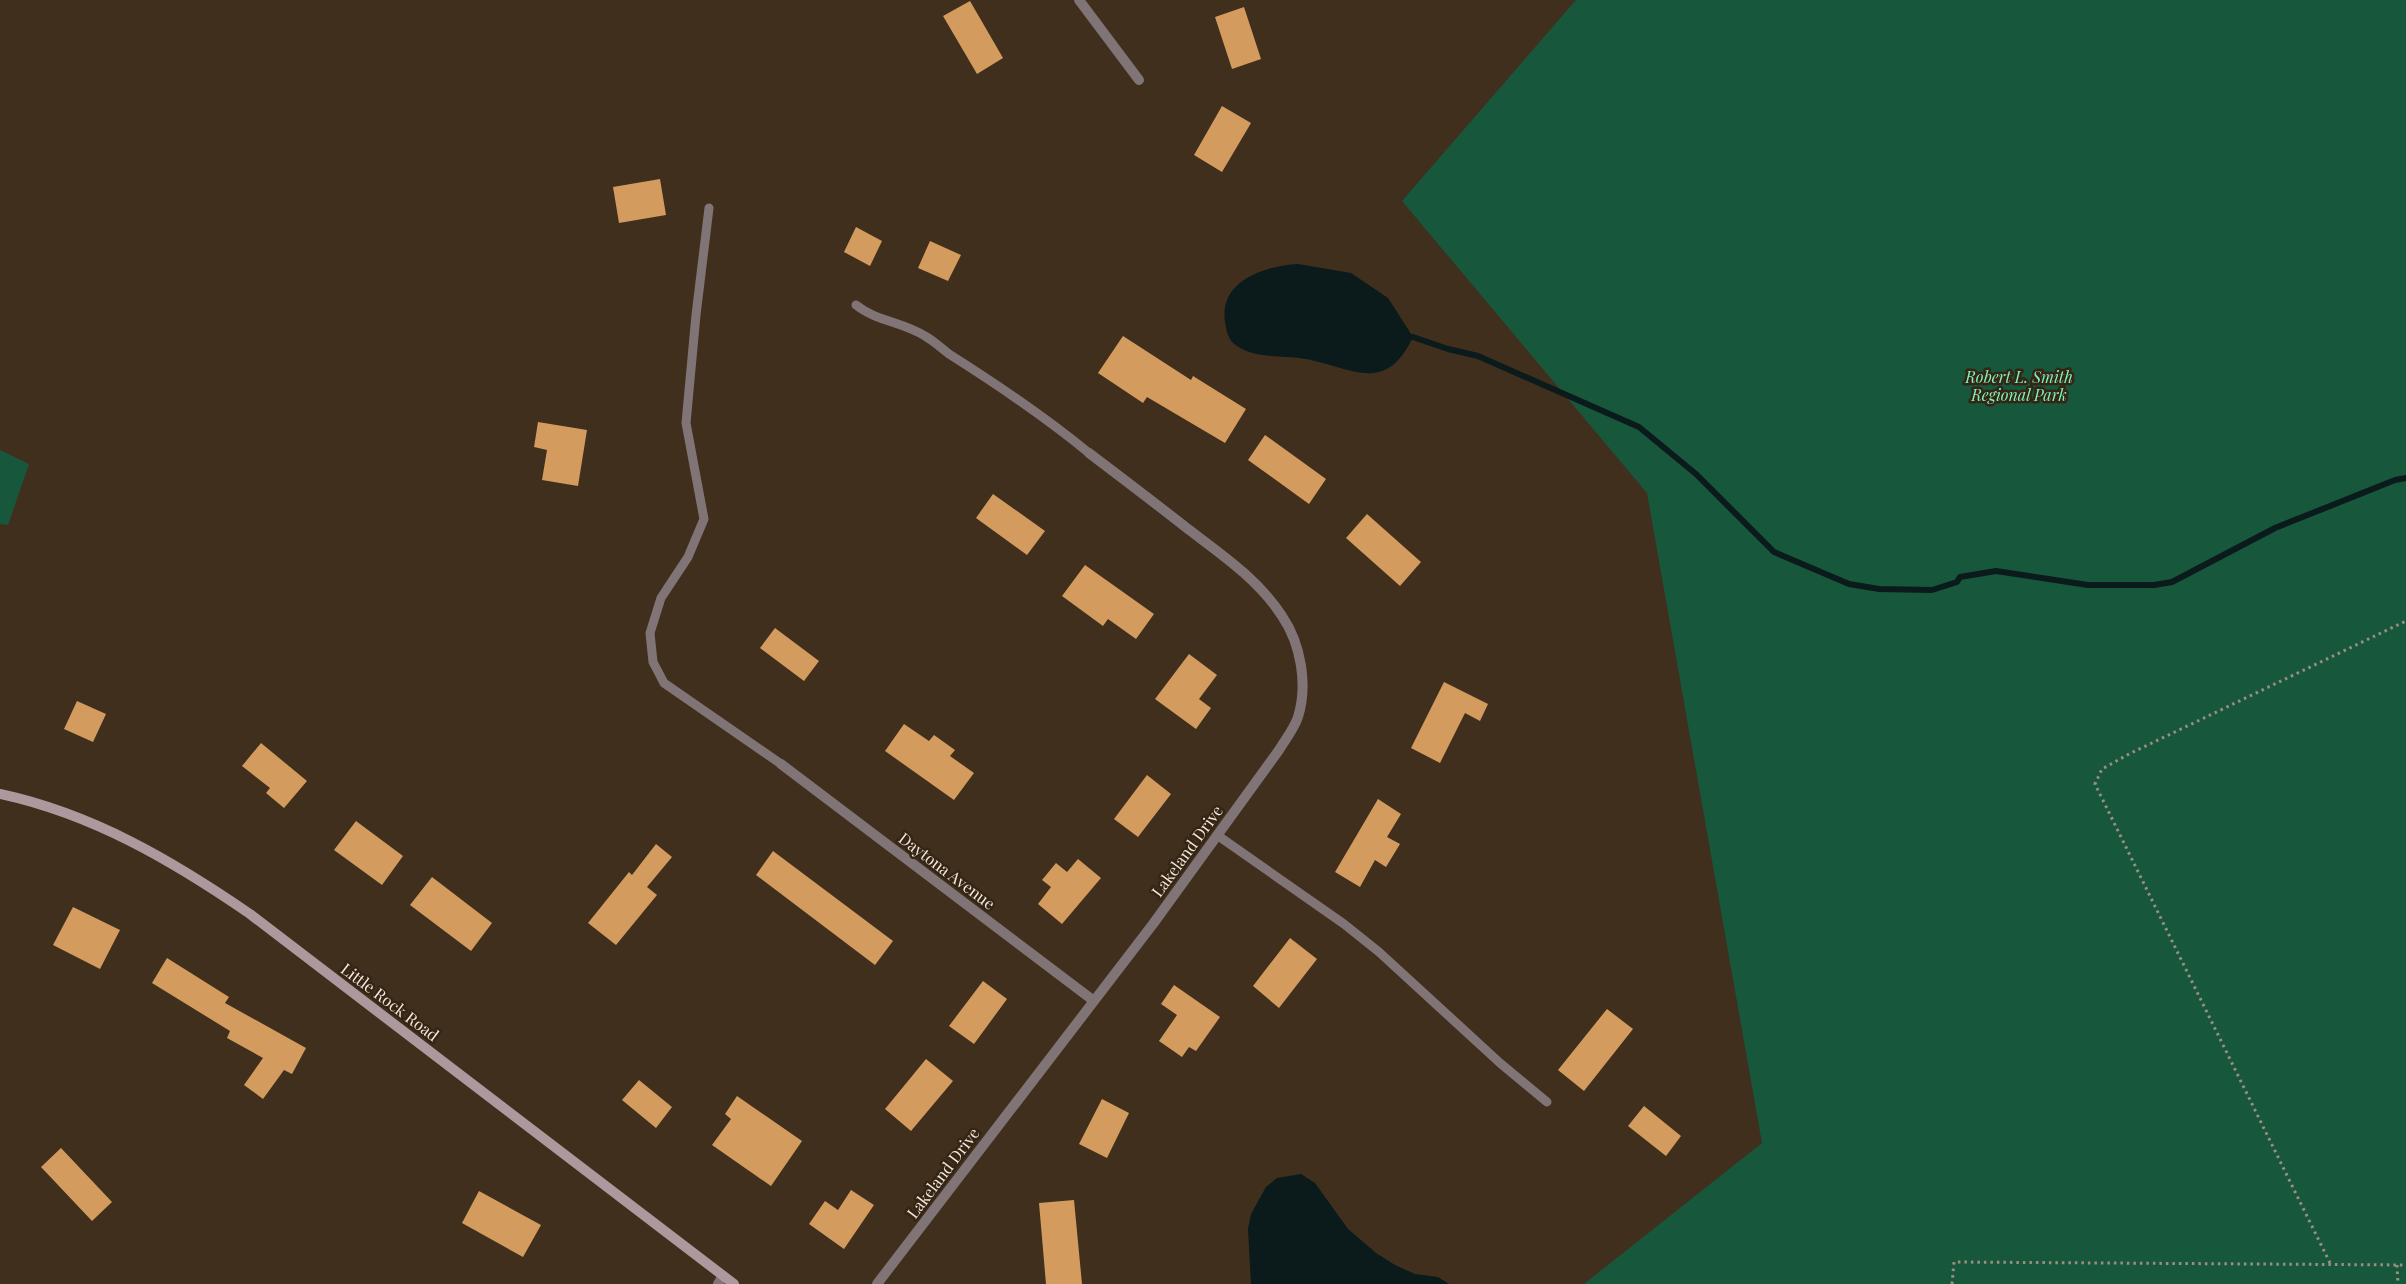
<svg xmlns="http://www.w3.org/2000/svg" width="2406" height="1284" viewBox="0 0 2406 1284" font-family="'Playfair Display',serif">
<rect width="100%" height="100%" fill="#402f1d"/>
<path fill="#17583d" d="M1576 0H2406V1284H1584L1762 1143 1647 493 1402 201Z
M0 450 29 464 8 525 0 524Z"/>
<path fill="#0b1a1b" d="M1298 264 1351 273 1388 298 1413 337C1384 399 1347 364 1299 358 1277 355 1252 359 1233 343 1228 338 1226 329 1225 322 1219 280 1265 266 1298 264Z
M1301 1174 1315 1183 1348 1229 1376 1253 1395 1265 1415 1274 1438 1277 1449 1284H1251L1248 1229 1251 1214 1266 1187 1277 1178Z"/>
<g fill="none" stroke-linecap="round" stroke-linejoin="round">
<path stroke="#0b1a1b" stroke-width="6" d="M1413 337 1448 349 1478 356 1639 427 1696 474 1774 552 1849 584 1879 589 1932 590 1957 582 1960 577 1996 571 2088 585H2154L2172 582 2275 528 2395 480 2406 478"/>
</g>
<path fill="#d39c5e" d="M970 1 1003 58 977 74 943 16Z
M1244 7 1261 59 1232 69 1215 17Z
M1222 106 1251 123 1222 172 1194 155Z
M660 179 666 215 619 223 613 187Z
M856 227 882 241 870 266 844 252Z
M930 241 961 255 948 281 918 268Z
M1123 336 1191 380 1193 376 1246 409 1225 443 1147 397 1143 403 1098 373Z
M538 422 587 430 578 486 542 480 547 450 534 447Z
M1265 435 1326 479 1309 504 1248 460Z
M993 494 1045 531 1027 555 976 518Z
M1367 514 1421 562 1400 586 1346 538Z
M1085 565 1154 614 1136 639 1108 619 1103 626 1062 596Z
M775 628 819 661 804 681 760 648Z
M1189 654 1217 675 1199 699 1211 708 1196 729 1155 699Z
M1444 682 1488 704 1480 721 1465 713 1440 763 1411 748Z
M77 701 106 714 93 742 64 729Z
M904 724 929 741 934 735 955 750 950 756 974 773 954 800 885 751Z
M261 743 307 781 284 808 266 793 270 788 242 766Z
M1147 775 1171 794 1138 837 1114 819Z
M1378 799 1401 814 1387 837 1400 844 1386 867 1375 860 1360 887 1335 872Z
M356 821 403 856 382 885 334 850Z
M656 844 672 857 647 887 657 895 616 945 588 923 629 872 632 875Z
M773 851 893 941 875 965 756 875Z
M1078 859 1101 878 1062 924 1038 904 1051 887 1042 880 1056 863 1067 872Z
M432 877 492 923 471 951 410 905Z
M73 907 120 930 100 969 53 945Z
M1290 938 1317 959 1279 1008 1253 986Z
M167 958 229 997 225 1003 306 1048 292 1074 284 1070 263 1099 244 1085 263 1058 227 1038 230 1031 152 983Z
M983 981 1007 999 974 1044 949 1026Z
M1174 985 1220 1017 1196 1051 1189 1047 1182 1057 1159 1041 1177 1015 1161 1004Z
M1607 1009 1633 1029 1584 1091 1558 1070Z
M926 1059 953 1081 911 1131 885 1109Z
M639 1080 672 1107 656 1128 622 1100Z
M737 1096 802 1141 771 1186 712 1145 731 1119 725 1114Z
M1102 1099 1129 1113 1107 1158 1079 1144Z
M1644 1106 1681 1136 1666 1156 1628 1126Z
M61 1148 112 1202 92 1221 41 1167Z
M851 1190 874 1205 844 1249 809 1224 825 1201 838 1210Z
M479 1191 541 1225 523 1257 462 1223Z
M1074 1200 1082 1284H1046L1039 1203Z"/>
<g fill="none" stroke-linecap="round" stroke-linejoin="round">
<path stroke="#9c8e7f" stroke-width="3" stroke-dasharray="2.5 4" stroke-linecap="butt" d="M2330 1263 2095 784 2102 769 2129 754 2406 621
M2397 1265 2398 1284
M1952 1284 1954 1262 2406 1265"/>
<path stroke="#817477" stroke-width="9" d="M709 208 696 315 686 423 704 519 688 557 661 598 650 633 653 662 664 683 781 764
M856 305C876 321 903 322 925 336 934 341 941 348 949 354 998 385 1044 416 1089 453
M1217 835 1344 924 1379 952 1500 1063 1547 1102"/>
<path stroke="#817477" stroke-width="10" d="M1079 0 1139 80
M781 764 1094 1001
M718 1284 723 1276
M877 1284 1153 924 1279 750C1285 740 1294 729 1298 717 1308 685 1301 644 1282 616 1259 580 1221 554 1188 529 1155 503 1122 478 1089 453"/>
<path stroke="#ac989d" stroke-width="10" d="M0 794C93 814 173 861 250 914L734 1284"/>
</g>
<g text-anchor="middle" stroke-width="5" stroke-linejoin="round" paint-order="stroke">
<g font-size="16" font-style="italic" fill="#7ef4bd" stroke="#352514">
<text x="2019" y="383">Robert L. Smith<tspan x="2019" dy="18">Regional Park</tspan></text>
</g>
<g font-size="16" fill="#f3e8dd" stroke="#352514">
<text transform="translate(1187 851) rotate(-54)" y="6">Lakeland Drive</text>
<text transform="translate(947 871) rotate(37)" y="6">Daytona Avenue</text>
<text transform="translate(390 1002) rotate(37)" y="6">Little Rock Road</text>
<text transform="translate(943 1173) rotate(-53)" y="6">Lakeland Drive</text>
</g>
</g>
</svg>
